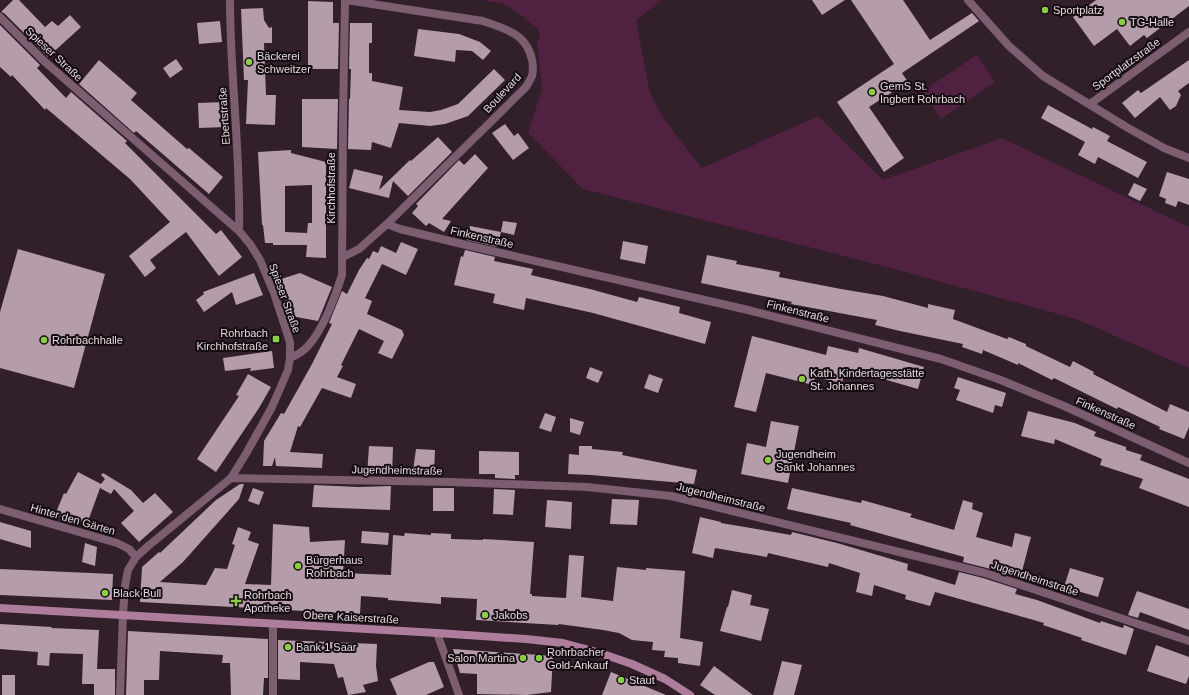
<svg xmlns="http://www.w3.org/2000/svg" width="1189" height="695" viewBox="0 0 1189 695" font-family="Arial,sans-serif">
<rect width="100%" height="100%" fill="#311f2a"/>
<path fill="#502140" d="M482 0H661L636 21 650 93 664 119 702 168 818 116 883 180 1002 138 1189 227V368L1076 319 898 270 583 189 528 133 542 89 537 42 540 37 538 29 521 15 504 4Z
M977 55 995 82 941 119 922 91Z"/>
<path fill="#b49caa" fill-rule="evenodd" d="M13 0H19L45 27 52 21 58 26 70 15 81 27 48 57 4 13 1 12Z
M812 0H845L822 15Z
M851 0H903L930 40 972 13 979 21 902 73 908 82 869 107 904 158 884 172 837 102 894 64Z
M1096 0H1189V6L1147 38 1144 35 1130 46 1117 29 1094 46 1073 17Z
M308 1 333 2V23H339L338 69H308Z
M263 8 264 20 269 28 272 27V43H264L266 95H276L275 125 246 124 248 80H244L241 9Z
M220 21 222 42 199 44 197 23Z
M350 23H372V43H369V73H372V81L403 87 399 110 430 112 441 110 458 104 494 69 505 80 468 116 445 124 430 126 399 123 391 148 372 142 371 150 348 149 349 99H350L351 69H349Z
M0 25 40 65 37 68 66 98 71 92 127 141 125 143 216 234 221 230 242 257 219 276 186 232 150 260 156 268 145 277 129 256 170 222 130 179 46 108 45 110 12 75 11 77 0 67Z
M418 29 459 34 480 42 491 51 483 60 472 51 456 50 455 62 414 56Z
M176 59 183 69 170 78 163 68Z
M99 60 137 93 131 100 187 149 189 148 223 177 209 194 136 131 134 133 79 84Z
M1189 60V83L1178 91 1181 95 1176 106 1170 110 1160 97 1135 118 1122 103 1138 90 1141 93Z
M302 99H338L337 149 302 147Z
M225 102 226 127 199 128 198 103Z
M1048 105 1092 129 1093 127 1110 136 1107 141 1147 162 1138 178 1098 157 1095 164 1078 155 1085 142 1041 118Z
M505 124 514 136 518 133 529 148 513 160 492 133Z
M438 137 452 152 408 196 393 181 389 198 349 188 354 169 383 176 379 190 410 160 411 161Z
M291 150V153L326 162V258L306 257 307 245H273V243H265L263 225H262L258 152ZM312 185V223H308L307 233 285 232V186Z
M475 154 488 168 442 219 451 221 444 232 429 223 426 226 412 213 418 206 416 204 459 160 464 165Z
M1167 172 1189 179V205L1178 201 1176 207 1165 203 1166 199 1159 196Z
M1134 183 1147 189 1140 201 1128 195Z
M503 221 517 223 514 235 501 232Z
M470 226 501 232 497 247 467 240Z
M623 241 648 246 645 264 620 259Z
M401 242 418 249 406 275 382 264 365 298 372 301 367 314 402 330 404 335 392 359 378 353 384 341 359 329 341 365 343 366 337 377 356 384 351 398 322 388 300 427 298 426 290 452 323 454 322 468 276 466 275 457 272 466H263L264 441 281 413 284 414 312 364 332 324 329 323 342 291 347 294 359 270 367 258 369 259 373 251 378 253 381 246 396 253Z
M18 249 105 274 74 388 0 368V312Z
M465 250 495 257 494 261 533 269 531 275 590 289 637 302 639 297 680 307 679 313 711 322 705 344 593 313 526 298 524 310 493 303 495 294 454 285 461 256 463 257Z
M707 255 737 261 736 264 780 272 779 277 841 289 883 296 928 308V304L955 310 953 319 1007 339 1009 337 1026 344V346L1070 367 1073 361 1094 372 1093 374 1167 412 1170 404 1189 412V427L1184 439 1159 429 1160 427 1118 407 1117 409 1054 378 1052 380 1018 363V365L983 350 982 354 962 347 963 344 900 331 875 325 877 320 791 304 792 302 701 283Z
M254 273 263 295 236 305 232 292 204 312 196 300 204 294 203 292Z
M300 273 332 287 318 321 291 316 278 280Z
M752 336 826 355 828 346 858 353 859 348 924 367 918 389 845 368 842 383 815 377 813 385 766 373 756 412 734 407Z
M272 351 274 368 250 371 251 368 225 371 223 358Z
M590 367 603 372 598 383 586 378Z
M248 374 271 387 259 408 216 472 197 459 239 396 236 395Z
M649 374 663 379 658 393 644 388Z
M958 377 1006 393 1002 407 995 405 993 413 956 400 960 390 954 388Z
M1028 411 1075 423 1096 432 1094 436 1126 447V450L1142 455 1140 460 1189 479V507L1139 488 1143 479 1100 465 1102 459 1055 439 1054 444 1021 436Z
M545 413 556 417 551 432 539 428Z
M570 418 584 422 580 435 570 432Z
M771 421 799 426 788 483 741 474 747 443 766 447Z
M369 446 393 447 392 475H367Z
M579 446H592V449L623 452 622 455 697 470 694 484 591 475 568 474 569 454 579 455Z
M416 449 435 450 434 472 413 471Z
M479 451 519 452V475H515V479L495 478V474H479Z
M78 472 101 484 105 479 101 475 103 473 131 490 143 503 155 493 173 512 139 542 121 523 134 511 114 489 111 494 100 488 87 524 55 515 64 493 66 494Z
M240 484H244L239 499 183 562 160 582 206 585 215 568 227 569 235 545 232 544 238 527 251 532 248 540 259 544 245 584 271 585 273 524 309 527 310 542 345 540 343 573 391 575 393 535 404 536 405 533 431 535V533L451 534V539L483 540V539L534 542 530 594H532V596L566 598 569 555 584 556 581 597 613 601 617 567 646 570V568L685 571 680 638 703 642 700 666 678 663V658L664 657 665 651 652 650 653 642 632 640 619 633 603 630 559 624 558 625 476 620 477 599 441 597V604L388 600V598L361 596 360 614 140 602 142 567 159 552 160 553 216 500Z
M314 485 358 487 391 486 390 510 312 507Z
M253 488 264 492 259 505 248 501Z
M433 488H454V511H433Z
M792 488 861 503 862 500 912 514 910 517 954 530 963 500 973 503 972 509 983 513 976 537 1012 547 1015 533 1031 537 1020 579 987 568 963 562 964 557 850 525 851 523 787 509Z
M494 489 515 490 513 515 493 514Z
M612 499 639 500 637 525 610 524Z
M547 500 572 502 571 529 545 527Z
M700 517 721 522V523L791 535 792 532 837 543 908 564 907 570 955 585 959 572 983 578 1017 589 1015 594 1037 600 1100 623 1101 621 1123 628 1124 625 1134 629 1126 655 1081 640 1082 638 1043 625 1044 623 935 592 930 606 905 599 906 595 874 585 872 596 856 592 860 573 829 563 828 567 768 553 767 557 715 548 713 558 692 553Z
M0 522 31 531V548L0 539Z
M362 531 389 533 388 545 361 543Z
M85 543 97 547 95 566 82 562Z
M1070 568 1104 578 1098 597 1064 587Z
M0 569 113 574 112 600 0 595Z
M732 590 752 595 750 605 769 609 761 641 720 631 727 607H728Z
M1137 591 1189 609V630L1140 612 1138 618 1128 615Z
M0 624 52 627 51 628 99 630 97 669H115V695H94V684H82L83 654 50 653 49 666 37 665 38 652 0 649Z
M128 631 268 639V678H264L263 695H231L230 663H222L223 655 160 651 159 680H144V695H126Z
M278 640 377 644 376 666 378 681 363 685 366 692 348 695 343 677 338 678 334 664 300 662V680L278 679Z
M1156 645 1189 657V676L1186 684 1147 671Z
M453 649 553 656 551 692 527 695 477 694V674L460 673Z
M782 661 802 665 794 695H773Z
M429 662H434L444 687 426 695H397L390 679Z
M714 666 753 695H715L700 685Z
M611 672 666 695H602Z
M2 675H15V695H2Z"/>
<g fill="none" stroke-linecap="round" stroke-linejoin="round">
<path stroke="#7c5e70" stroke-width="8" d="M230 0C230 77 241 154 239 231
M968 0 1009 46 1043 76 1128 128 1164 148 1189 158
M0 17 44 61 239 231 250 244 260 260 274 293 290 342V358L288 370 272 407 247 452 231 478 147 547 136 557 128 570 125 586 123 614 120 695
M1090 104 1189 32
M387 224 400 229 466 245 748 310 941 359 998 379 1064 406 1189 463
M343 257 359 249 387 224 526 87C528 83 531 79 532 76 535 63 530 47 520 38 512 30 494 25 483 21L346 0
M290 358C297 355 303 352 308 346 323 330 336 295 342 275L343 120 345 0
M231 478 451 482 587 487 671 496 985 573 1189 641
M0 509 117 543 129 549 136 557
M437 633 459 695
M273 695V624"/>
<path stroke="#ad7d9b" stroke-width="8" d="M0 608 437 633 526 639 563 643 597 652 632 664 665 679 690 695"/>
</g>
<g fill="#8bce46" stroke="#140c11" stroke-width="1.5">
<circle cx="1045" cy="10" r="4"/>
<circle cx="1122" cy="22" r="4"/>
<circle cx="249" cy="62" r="4"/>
<circle cx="872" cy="92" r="4"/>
<rect x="272" y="335" width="8" height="8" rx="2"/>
<circle cx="44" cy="340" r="4"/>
<circle cx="802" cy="379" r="4"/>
<circle cx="768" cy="460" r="4"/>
<circle cx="298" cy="566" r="4"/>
<circle cx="105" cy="593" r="4"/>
<path d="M234 595h4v4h4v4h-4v4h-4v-4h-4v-4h4z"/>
<circle cx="485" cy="615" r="4"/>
<circle cx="288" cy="647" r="4"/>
<circle cx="523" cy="658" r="4"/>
<circle cx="539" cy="658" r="4"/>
<circle cx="621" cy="680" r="4"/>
</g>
<g text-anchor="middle" stroke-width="4" stroke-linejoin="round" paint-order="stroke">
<g font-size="11" fill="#e4d8df" stroke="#140c11" text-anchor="start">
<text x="1053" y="14">Sportplatz</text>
<text x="1130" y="26">TG-Halle</text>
<text x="257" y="60">Bäckerei<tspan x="257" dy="13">Schweitzer</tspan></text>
<text x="880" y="90">GemS St.<tspan x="880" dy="13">Ingbert Rohrbach</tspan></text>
<text x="268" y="337" text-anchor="end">Rohrbach<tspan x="268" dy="13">Kirchhofstraße</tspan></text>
<text x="52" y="344">Rohrbachhalle</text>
<text x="810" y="377">Kath. Kindertagesstätte<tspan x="810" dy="13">St. Johannes</tspan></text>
<text x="776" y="458">Jugendheim<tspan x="776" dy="13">Sankt Johannes</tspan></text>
<text x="306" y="564">Bürgerhaus<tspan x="306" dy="13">Rohrbach</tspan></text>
<text x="113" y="597">Black Bull</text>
<text x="244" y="599">Rohrbach<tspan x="244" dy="13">Apotheke</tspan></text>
<text x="493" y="619">Jakobs</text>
<text x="296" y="651">Bank 1 Saar</text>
<text x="547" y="656">Rohrbacher<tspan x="547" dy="13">Gold-Ankauf</tspan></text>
<text x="515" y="662" text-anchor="end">Salon Martina</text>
<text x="629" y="684">Staut</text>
</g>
<g font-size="11" fill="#e4d8df" stroke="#140c11">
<text transform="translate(54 54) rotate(43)" y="4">Spieser Straße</text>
<text transform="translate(1126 64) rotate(-36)" y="4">Sportplatzstraße</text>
<text transform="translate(502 93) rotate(-47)" y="4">Boulevard</text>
<text transform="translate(224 116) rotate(-94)" y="4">Ebertstraße</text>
<text transform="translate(331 188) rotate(-90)" y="4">Kirchhofstraße</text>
<text transform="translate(482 237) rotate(13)" y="4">Finkenstraße</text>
<text transform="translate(285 298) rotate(70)" y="4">Spieser Straße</text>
<text transform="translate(798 311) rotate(14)" y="4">Finkenstraße</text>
<text transform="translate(1106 413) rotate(24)" y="4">Finkenstraße</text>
<text transform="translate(397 470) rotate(1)" y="4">Jugendheimstraße</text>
<text transform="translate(721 497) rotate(14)" y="4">Jugendheimstraße</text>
<text transform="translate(73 519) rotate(16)" y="4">Hinter den Gärten</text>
<text transform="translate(1035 578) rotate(18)" y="4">Jugendheimstraße</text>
<text transform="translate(351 617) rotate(3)" y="4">Obere Kaiserstraße</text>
</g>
</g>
</svg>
